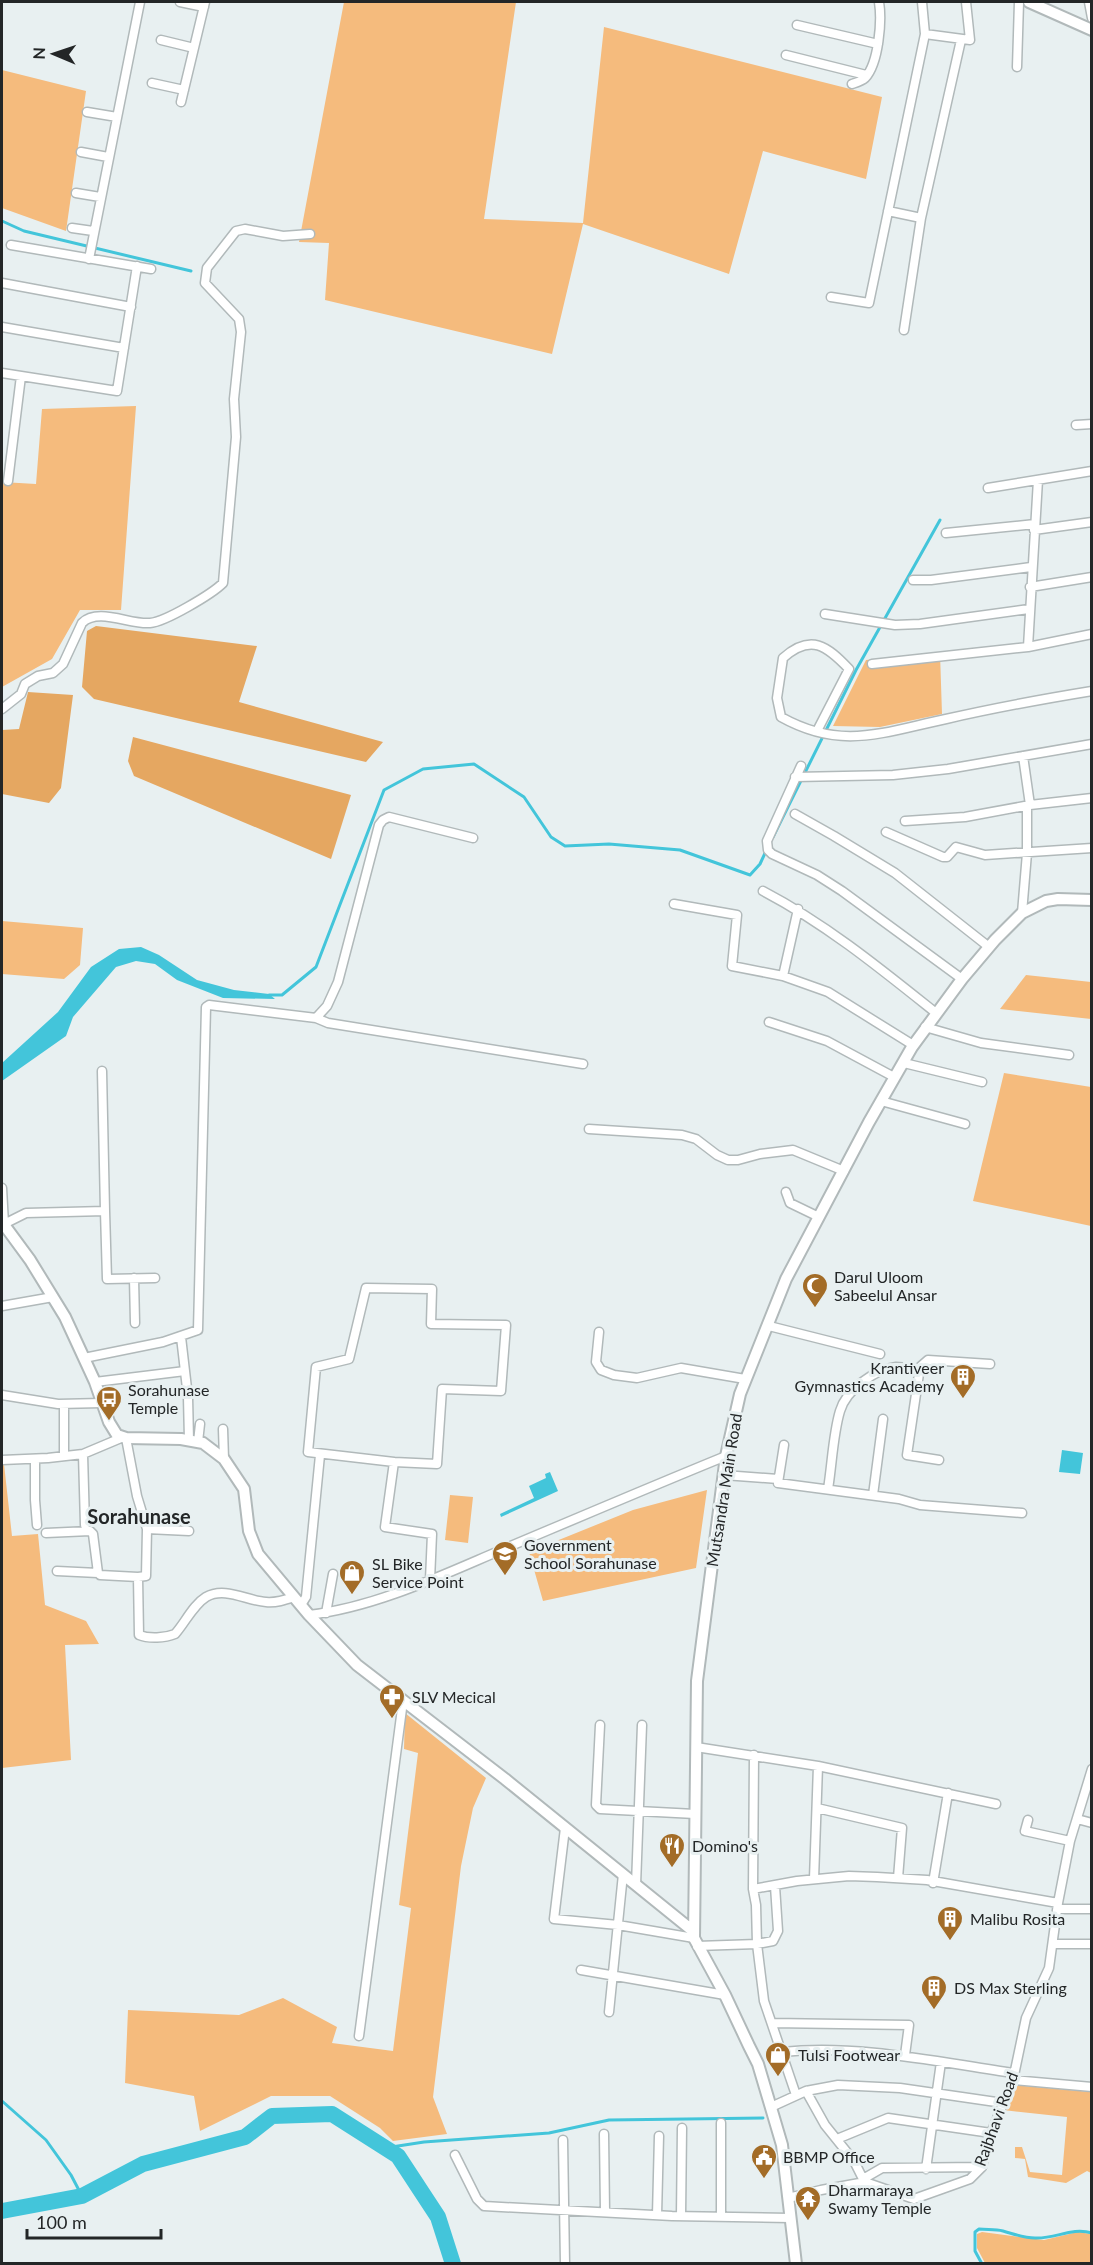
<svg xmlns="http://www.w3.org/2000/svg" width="1093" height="2265" viewBox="0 0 1093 2265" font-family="Lato,sans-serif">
<rect width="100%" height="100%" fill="#e8f0f1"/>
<path fill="#f5bb7d" d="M344 2H516L484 219 583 223 604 27 882 97 866 179 763 151 729 274 583 224 552 354 325 300 329 243 299 242Z
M2 70 86 91 66 231 2 208Z
M136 406 121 610H80L52 659 2 687V482L36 484 42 409Z
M940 653 942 714 880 727 833 726 866 660Z
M2 921 83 928 80 965 64 979 2 974Z
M1026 975 1091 982V1019L1000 1009Z
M1004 1073 1091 1087V1226L973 1201Z
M2 1446 12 1536 38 1534 45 1605 86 1621 99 1644 65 1645 71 1760 2 1768Z
M707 1490 696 1568 543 1601 529 1552 633 1510Z
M450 1495 473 1497 468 1543 445 1540Z
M405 1713 486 1778 473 1808 461 1866 433 2097 447 2134 393 2141 380 2128 330 2096H271L200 2131 194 2096 125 2083 128 2010 239 2015 283 1998 337 2027 332 2043 393 2051 411 1908 399 1905 418 1753 404 1749Z
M1013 2085 1091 2092V2173L1087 2171 1066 2183 1028 2177 1025 2159 1015 2158V2147H1022L1030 2172 1062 2175 1067 2117 1003 2110Z
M1082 2231 1084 2233 1091 2234V2263H985L977 2248V2234L982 2232 1044 2240Z"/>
<path fill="#e5a761" d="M96 626 257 646 239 702 383 742 366 762 94 699 82 687 87 631Z
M28 692 73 695 61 788 49 803 2 794V730L19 729Z
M133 737 351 795 331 859 134 776 128 761Z"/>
<path fill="#43c5da" d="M141 947 159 955 197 980 234 990 269 994 275 999 223 998 177 980 155 964 136 961 116 967 73 1017 66 1036 2 1081V1063L58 1012 91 967 119 949Z
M1062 1450 1083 1453 1080 1474 1059 1472Z
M550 1472 558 1491 501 1517 500 1514 534 1498 529 1486 546 1478 545 1474Z"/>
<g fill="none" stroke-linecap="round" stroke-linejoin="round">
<path stroke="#43c5da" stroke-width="3" d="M2 221 24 231 191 271
M773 837 856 670 940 520
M269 995H282L316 967 384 790 423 769 474 764 524 797 551 837 565 846 609 844 680 850 750 875 760 864 766 851
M2 2101 46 2140 71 2175 82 2196
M385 2148 424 2142 549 2133 609 2120 763 2118
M982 2264 975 2251V2232L979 2229C987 2230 995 2229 1003 2231 1014 2234 1024 2238 1035 2238 1056 2239 1071 2227 1092 2233"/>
<path stroke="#43c5da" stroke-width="16" d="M2 2211 82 2196 143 2164 245 2137 272 2116 332 2114 398 2156 438 2217 453 2264"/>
<defs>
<path id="minor" d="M180 2 204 7
M1089 2 1092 18
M797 25 878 44
M925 34 970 40 966 2
M161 40 194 48
M786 55 866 75
M1017 67 1019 2
M152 83 184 90
M852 84C855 83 862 81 865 78 879 63 882 20 879 2
M181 102 205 2
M87 112 117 117
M81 152 108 157
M76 193 100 197
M888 211 921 218
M72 228 93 231
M11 245 151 269
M89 259 140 2
M2 283 131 307
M831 297 869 303 925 34 922 2
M2 327 124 348
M904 330 921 218 961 40
M2 373 117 391 137 266
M1076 425 1092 424
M8 481 21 376
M988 488 1092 471
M1034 530 1092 522
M946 533 1035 524
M913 580H931L1031 567
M1030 587 1092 577
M825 614 895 625 920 624 1029 609
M1028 647 1038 480
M872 664 1028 647 1092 634
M2 709 21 694 25 684 38 676 53 673 63 664 82 623C98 607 130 625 150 623 165 622 212 594 223 583L236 437 234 399 241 332 239 319 205 283 207 268 236 231 245 229 283 236 310 234
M817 731 849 669C827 646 811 633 783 658L777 698 781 717C842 751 883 732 946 719 994 708 1043 699 1092 691
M1023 756 1030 805
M801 766 767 841 768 850 772 854 817 875 842 891 962 979
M795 777 893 775 948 769 1092 744
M795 814 834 836 895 873 989 947
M905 821 965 817 1030 805 1092 798
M886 832 943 857H947L956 847 985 855 1092 848
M763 891C826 924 881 969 936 1013
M674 904 737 915 732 966 783 976 828 992 913 1045
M1022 913 1027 853V806
M783 976 798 909
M316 1018 327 1006 338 982 379 825 383 820 389 817 473 838
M769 1022 827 1041 894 1077
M925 1027 981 1043 1069 1055
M904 1063 982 1082
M102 1071 105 1211
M881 1101 965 1124
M589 1129 682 1135 696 1139 717 1155 728 1160H738L760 1154 793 1150 844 1171
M2 1188 4 1224 26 1213 105 1211 107 1279 155 1278
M786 1192 790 1203 819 1217
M134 1278 135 1323
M366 1288 432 1289 431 1324 506 1325 501 1391 442 1389 437 1464 394 1462 308 1452 316 1367 349 1359Z
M2 1306 53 1297
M769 1326 880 1354
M599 1332 596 1362 601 1370 614 1375 637 1378 681 1368 745 1379
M181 1337 188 1397 189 1440
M84 1358 163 1342 198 1330 206 1007 209 1005 316 1018 328 1023 583 1064
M95 1382 185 1371
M2 1395 58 1404 102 1403
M64 1404V1456
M223 1429 224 1459
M198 1442 200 1424
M784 1445 778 1483 899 1499 920 1505 1022 1513
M83 1454 85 1525
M35 1459V1500L37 1525
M2 1460 48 1458 83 1454 121 1438
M939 1460 907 1455 920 1367 928 1360 990 1364
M394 1462 385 1527 432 1534 430 1580
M724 1475 778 1479
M828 1489C832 1465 833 1434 840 1411 846 1390 875 1369 896 1367 903 1367 912 1369 919 1370
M873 1495 883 1419
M147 1529 189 1531
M46 1533 90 1531 93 1534 98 1573 100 1575 138 1577 146 1576 147 1529 137 1496 126 1438
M57 1571 98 1573
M138 1577 139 1635C149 1639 165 1638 175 1634 185 1623 193 1605 206 1597 225 1586 247 1601 266 1602 276 1603 285 1600 294 1597
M301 1605 306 1597 320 1455
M326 1613 333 1574
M309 1615C375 1607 438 1577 499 1551 575 1519 650 1487 726 1456
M600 1725 596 1805 600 1809 695 1814
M696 1747 818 1766 996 1804
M817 1808 902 1828 898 1878
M1077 1819 1092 1823
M1028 1820 1025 1831 1070 1841
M565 1828 554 1919 618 1925 694 1938
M814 1879 818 1766
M933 1883 948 1793
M636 1885 642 1725
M753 1889 754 1755
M1058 1909H1092
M1053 1944H1092
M697 1946 757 1944 773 1941 778 1931 775 1886
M581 1970 725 1995
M609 2012 623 1874
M772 2023 909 2025 905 2055
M359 2036 403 1701
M782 2052C859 2044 937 2062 1014 2073
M1013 2080 1092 2087
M806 2091 825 2125 854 2161 864 2181
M796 2095 764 2001 757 1944 756 1905 753 1889 797 1881 849 1876 877 1877 927 1880 1058 1903
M771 2107 806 2091 838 2085 900 2088 1003 2103
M604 2134 605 2212
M837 2139 888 2118 991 2133
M563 2140 565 2264
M455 2155 477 2199 484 2206 672 2216 790 2218
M926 2169 941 2062
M863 2179 882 2168 982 2167
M788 2198 821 2190 865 2182 914 2199 970 2179 982 2167 991 2133 1013 2080 1026 2018 1049 1968 1058 1903 1070 1841 1092 1769
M657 2215 659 2136
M681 2216 682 2128
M721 2217V2123"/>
<path id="tertiary" d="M1029 2 1092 30
M2 1222 30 1260 65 1317 95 1382 109 1422 117 1435 126 1438 181 1439 203 1443 224 1459 244 1489 249 1531 258 1554 309 1615 357 1665 505 1779 693 1931
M796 2264 782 2145 769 2101 758 2064 749 2046 725 1995 694 1938 697 1681 726 1456 740 1394 786 1279 869 1122 912 1047 962 979 995 940 1022 913 1046 901 1058 899 1092 900"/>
</defs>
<use href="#minor" stroke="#b1b9ba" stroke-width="11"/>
<use href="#tertiary" stroke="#b1b9ba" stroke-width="14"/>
<use href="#minor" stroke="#fff" stroke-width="8"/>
<use href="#tertiary" stroke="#fff" stroke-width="10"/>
</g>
<defs>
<symbol id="mosque-pin" viewBox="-11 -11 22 30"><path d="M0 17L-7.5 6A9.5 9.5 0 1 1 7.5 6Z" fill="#a36c27" stroke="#e8f0f1"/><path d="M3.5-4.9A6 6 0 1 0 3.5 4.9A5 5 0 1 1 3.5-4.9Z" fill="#fff"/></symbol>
<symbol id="building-pin" viewBox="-11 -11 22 30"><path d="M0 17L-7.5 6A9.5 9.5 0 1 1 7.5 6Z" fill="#a36c27" stroke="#e8f0f1"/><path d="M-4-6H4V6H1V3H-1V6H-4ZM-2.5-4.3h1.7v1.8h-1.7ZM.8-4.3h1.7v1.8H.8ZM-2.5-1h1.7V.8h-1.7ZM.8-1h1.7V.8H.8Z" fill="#fff"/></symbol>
<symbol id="bus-pin" viewBox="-11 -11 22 30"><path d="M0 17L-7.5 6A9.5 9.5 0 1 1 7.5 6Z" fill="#a36c27" stroke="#e8f0f1"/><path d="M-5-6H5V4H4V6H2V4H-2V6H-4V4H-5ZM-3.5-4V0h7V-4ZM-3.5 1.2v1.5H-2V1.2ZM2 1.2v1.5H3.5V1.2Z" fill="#fff"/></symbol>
<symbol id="school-pin" viewBox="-11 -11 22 30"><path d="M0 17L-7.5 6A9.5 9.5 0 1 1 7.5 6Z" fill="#a36c27" stroke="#e8f0f1"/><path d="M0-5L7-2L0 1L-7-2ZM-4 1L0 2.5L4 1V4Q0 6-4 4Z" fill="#fff"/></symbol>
<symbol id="shop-pin" viewBox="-11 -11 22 30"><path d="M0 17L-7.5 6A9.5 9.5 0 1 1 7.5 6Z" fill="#a36c27" stroke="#e8f0f1"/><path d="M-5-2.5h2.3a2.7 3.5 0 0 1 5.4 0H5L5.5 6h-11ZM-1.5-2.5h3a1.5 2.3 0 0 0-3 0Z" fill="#fff"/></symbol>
<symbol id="pharmacy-pin" viewBox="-11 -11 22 30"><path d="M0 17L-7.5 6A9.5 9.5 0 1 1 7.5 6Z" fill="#a36c27" stroke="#e8f0f1"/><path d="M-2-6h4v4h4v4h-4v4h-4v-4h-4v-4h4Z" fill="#fff"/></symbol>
<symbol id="restaurant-pin" viewBox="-11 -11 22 30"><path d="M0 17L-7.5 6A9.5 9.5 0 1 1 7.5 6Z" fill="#a36c27" stroke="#e8f0f1"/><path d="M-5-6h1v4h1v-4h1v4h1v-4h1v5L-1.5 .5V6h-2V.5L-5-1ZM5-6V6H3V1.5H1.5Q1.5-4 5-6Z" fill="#fff"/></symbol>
<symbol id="civic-pin" viewBox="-11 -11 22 30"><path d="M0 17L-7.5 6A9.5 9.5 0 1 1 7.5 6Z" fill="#a36c27" stroke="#e8f0f1"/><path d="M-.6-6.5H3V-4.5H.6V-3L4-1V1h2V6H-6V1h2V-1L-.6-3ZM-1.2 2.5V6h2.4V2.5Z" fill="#fff"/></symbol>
<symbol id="temple-pin" viewBox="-11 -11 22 30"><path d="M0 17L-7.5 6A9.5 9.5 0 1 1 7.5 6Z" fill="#a36c27" stroke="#e8f0f1"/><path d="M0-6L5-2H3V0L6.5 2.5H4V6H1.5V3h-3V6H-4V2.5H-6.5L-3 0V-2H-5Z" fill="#fff"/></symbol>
</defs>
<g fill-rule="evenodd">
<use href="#mosque-pin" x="800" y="1271" width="30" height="40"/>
<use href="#building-pin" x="948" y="1362" width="30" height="40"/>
<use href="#bus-pin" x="94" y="1384" width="30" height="40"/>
<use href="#school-pin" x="490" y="1539" width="30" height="40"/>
<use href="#shop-pin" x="337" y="1558" width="30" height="40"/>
<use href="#pharmacy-pin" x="377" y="1682" width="30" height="40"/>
<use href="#restaurant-pin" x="657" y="1831" width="30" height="40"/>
<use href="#building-pin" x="935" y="1904" width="30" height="40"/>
<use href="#building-pin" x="919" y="1973" width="30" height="40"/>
<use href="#shop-pin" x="763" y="2040" width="30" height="40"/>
<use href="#civic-pin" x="749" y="2142" width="30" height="40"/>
<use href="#temple-pin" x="793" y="2184" width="30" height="40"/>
</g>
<g text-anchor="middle" stroke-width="6" stroke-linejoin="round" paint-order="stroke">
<g font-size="16" fill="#232627" stroke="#e8f0f1" text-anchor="start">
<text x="834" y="1283">Darul Uloom<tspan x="834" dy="18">Sabeelul Ansar</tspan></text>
<text x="944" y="1374" text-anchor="end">Krantiveer<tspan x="944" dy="18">Gymnastics Academy</tspan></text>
<text x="128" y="1396">Sorahunase<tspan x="128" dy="18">Temple</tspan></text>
<text x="524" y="1551">Government<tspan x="524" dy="18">School Sorahunase</tspan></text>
<text x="372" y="1570">SL Bike<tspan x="372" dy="18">Service Point</tspan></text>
<text x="412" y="1703">SLV Mecical</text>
<text x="692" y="1852">Domino's</text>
<text x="970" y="1925">Malibu Rosita</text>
<text x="954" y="1994">DS Max Sterling</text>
<text x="798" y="2061">Tulsi Footwear</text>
<text x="783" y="2163">BBMP Office</text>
<text x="828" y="2196">Dharmaraya<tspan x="828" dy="18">Swamy Temple</tspan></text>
</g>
<g font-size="16" fill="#232627" stroke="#e8f0f1">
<text transform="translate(724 1490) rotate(-81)" y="6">Mutsandra Main Road</text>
<text transform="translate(996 2119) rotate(-70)" y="6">Rajbhavi Road</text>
</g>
<g font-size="20" font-weight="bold" fill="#232627" stroke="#e8f0f1">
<text x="139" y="1524">Sorahunase</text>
</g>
</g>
<rect width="1093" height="2265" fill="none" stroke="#232627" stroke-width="6"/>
<g transform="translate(54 54) rotate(272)" stroke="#e8f0f1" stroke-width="4.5" paint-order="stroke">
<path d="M0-4.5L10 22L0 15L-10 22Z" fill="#232627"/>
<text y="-9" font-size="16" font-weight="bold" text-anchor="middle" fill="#232627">N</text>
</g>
<path d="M27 2229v9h134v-9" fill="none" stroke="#232627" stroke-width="3"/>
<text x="36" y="2229" font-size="18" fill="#232627" stroke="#e8f0f1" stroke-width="4.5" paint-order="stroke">100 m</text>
</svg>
